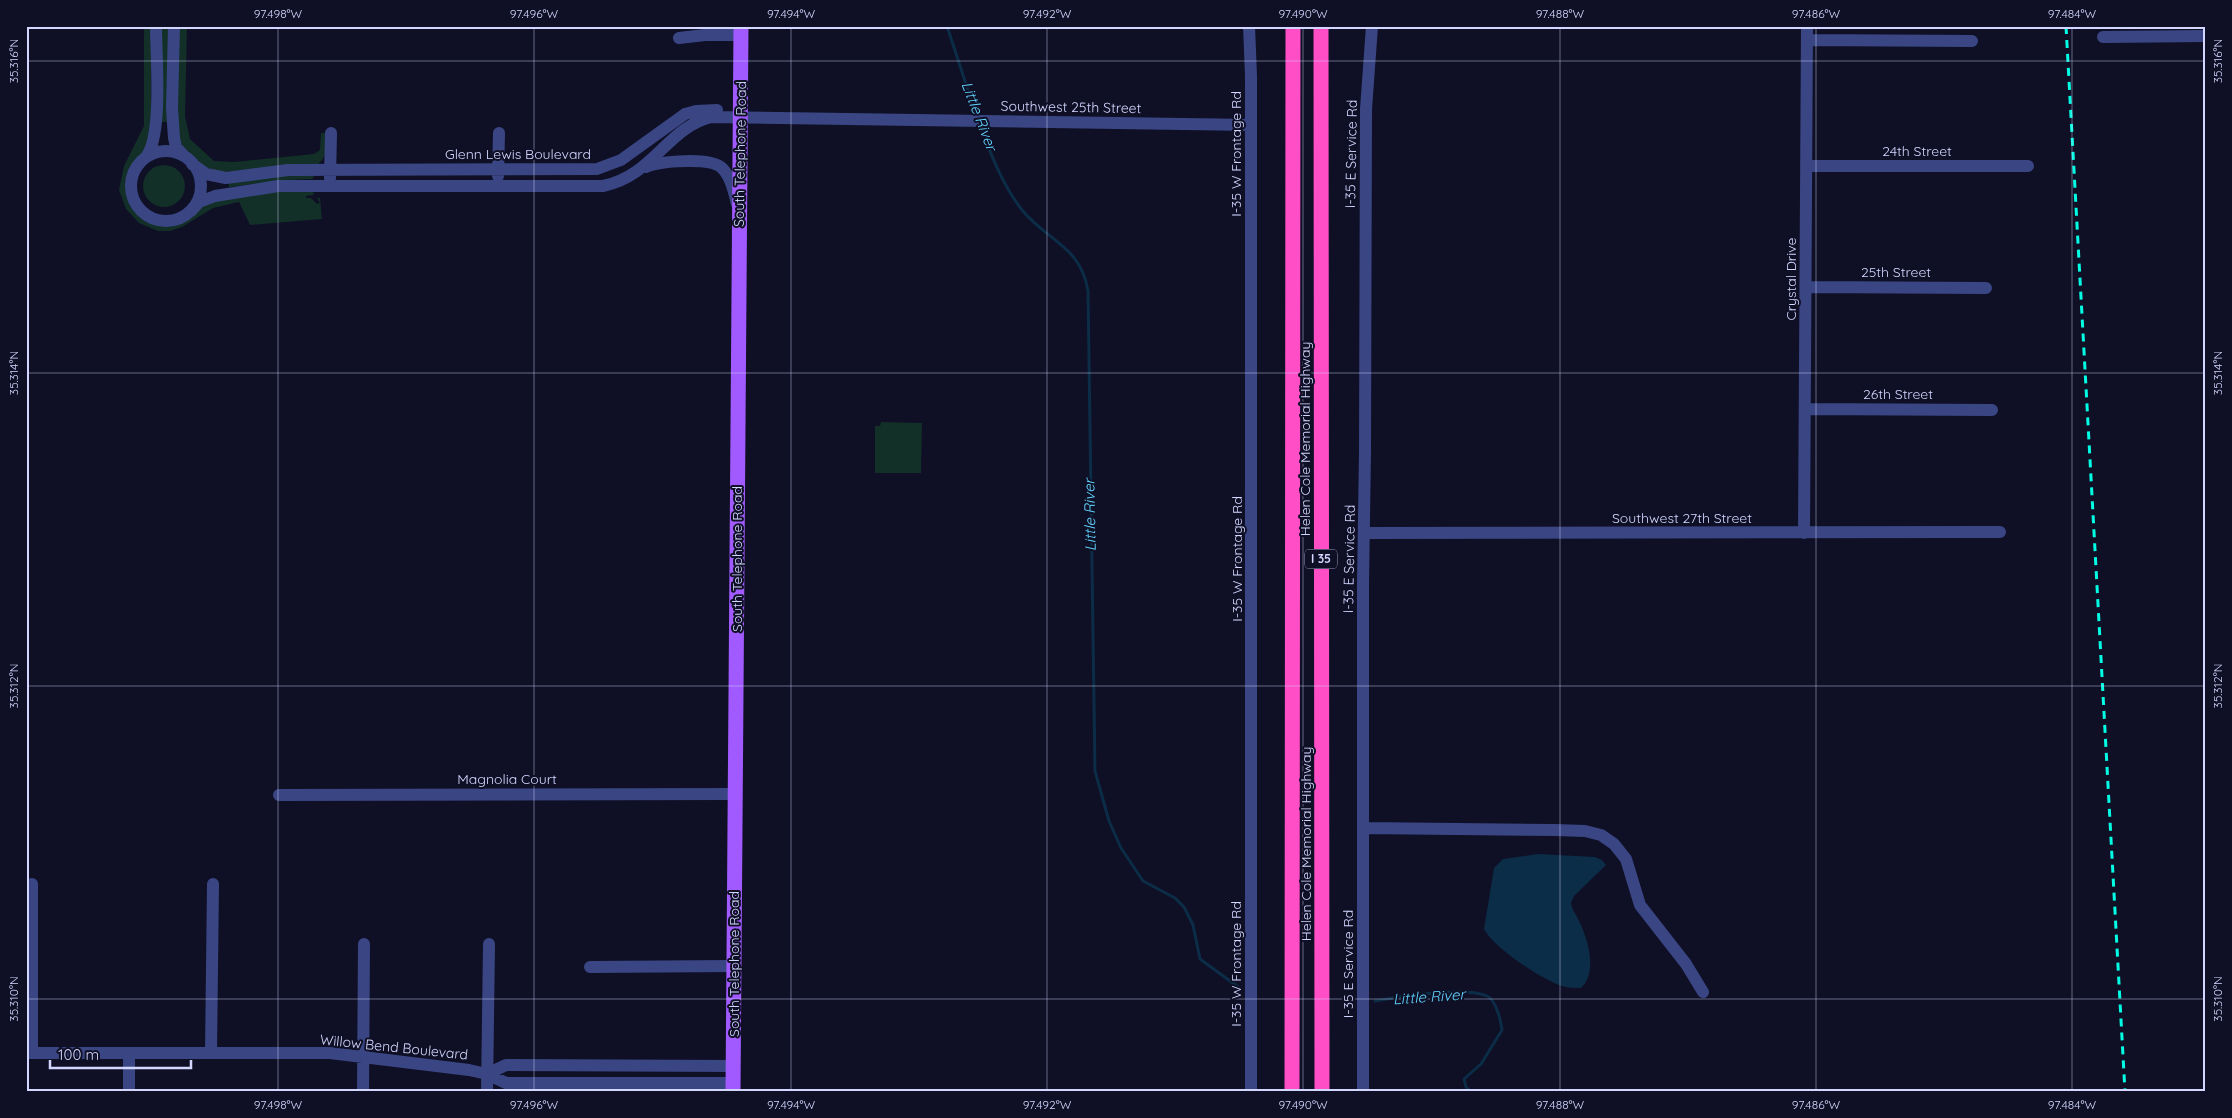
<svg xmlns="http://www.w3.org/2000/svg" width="2232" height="1118" viewBox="0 0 2232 1118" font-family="Quicksand,sans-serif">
<rect width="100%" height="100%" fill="#0f0f25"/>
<path fill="#122f28" d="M144 26H151V127L145 150 129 170 126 182V195L130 206 137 214 148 221 162 225 175 223 184 219 203 204 271 191H313L314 195 306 196V198H311L317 204 320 203 317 198H320L322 219 250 225 239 202 213 208 182 227 170 231H158L139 223 126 209 119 190 124 166 144 126Z
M161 26H168V122H161Z
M179 26H187L185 116 190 139 214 161 234 162 314 154 320 150 321 133H327C326 144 328 157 318 164L222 172C204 169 185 157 179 138 176 130 178 120 178 111 177 83 178 55 179 26Z
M143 186a21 21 0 1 1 42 0a21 21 0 1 1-42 0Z
M293 174 313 175 314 177 312 179 285 180 229 187 228 181Z
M881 422 922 423 921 473H875V426H880Z"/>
<path fill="#0c2d47" d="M1538 854 1595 857 1602 860 1606 865 1574 896 1571 903C1572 910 1576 914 1579 921 1588 939 1598 972 1581 988 1575 988 1568 988 1562 986 1542 980 1493 947 1484 929L1494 868 1503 859Z"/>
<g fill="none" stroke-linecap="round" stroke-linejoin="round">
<path stroke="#0c2d47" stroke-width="3" d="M947 26 977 118
M979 124C990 152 1003 186 1022 210 1047 241 1081 246 1088 291L1095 771 1109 821 1121 848 1143 881 1175 898 1184 907 1193 925 1200 959 1241 989
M1375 1001C1398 997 1467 986 1487 996 1496 1000 1501 1021 1502 1030L1481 1064 1464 1079 1466 1087 1471 1092"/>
<path stroke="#3a4684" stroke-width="12" d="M174 26 172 108 174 138 176 147 184 156
M1249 26 1251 76V1092
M2103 37 2206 36
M679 38 705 35H741
M1807 40 1972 41
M131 186a35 35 0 1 1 70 0a35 35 0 1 1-70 0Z
M146 157C163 136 156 56 156 26
M192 164 206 174 226 178 288 170 597 169 621 160 685 114 696 111 717 110
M1806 166H2028
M646 167C660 161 711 157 722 168 731 177 734 192 737 204
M498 176 499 133
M330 178 331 133
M191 211 199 202 215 196 278 186H603C653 176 667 128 711 117L1251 125
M1806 287 1986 288
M1805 409 1992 410
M1364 533 2000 532
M1804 533 1807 26
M279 795 735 794
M1363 828 1555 830 1585 831 1601 835 1614 844 1626 859 1640 905 1686 964 1703 992
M590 967 734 966
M26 1053H330L469 1070 487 1074 506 1083H733
M32 1053V884
M211 1053 213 884
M487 1074 506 1065 734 1066
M129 1092V1053
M363 1092 364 944
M487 1092 489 944
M1363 1092V584L1365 452 1366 109 1372 26"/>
<path stroke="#a15aff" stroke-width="15" d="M733 1092 741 26"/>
<path stroke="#ff4ec6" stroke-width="15" d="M1321 26 1322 1092
M1292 1092 1293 26"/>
<path stroke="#00fee5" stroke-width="3" stroke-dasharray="8 6" stroke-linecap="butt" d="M2066 26 2125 1092"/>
</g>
<path fill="none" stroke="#d3d7ff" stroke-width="1" stroke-opacity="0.45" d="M278 26V1092M534 26V1092M791 26V1092M1047 26V1092M1303 26V1092M1560 26V1092M1816 26V1092M2072 26V1092M26 61H2206M26 373H2206M26 686H2206M26 999H2206"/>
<g text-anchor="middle" stroke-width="4" stroke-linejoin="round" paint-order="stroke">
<rect fill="#0f0f25" stroke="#989bbe" stroke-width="1" x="1305" y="549.5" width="32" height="19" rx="4"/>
<g font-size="12" font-weight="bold" fill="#d3d7ff">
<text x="1321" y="563">I 35</text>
</g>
<g font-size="14" fill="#d3d7ff" stroke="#0f0f25">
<text transform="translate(1071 107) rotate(1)" y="5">Southwest 25th Street</text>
<text x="1917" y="156">24th Street</text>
<text x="518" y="159">Glenn Lewis Boulevard</text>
<text transform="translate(740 154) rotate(-89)" y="5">South Telephone Road</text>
<text transform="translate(1236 154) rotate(-90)" y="5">I-35 W Frontage Rd</text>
<text transform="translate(1351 154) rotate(-89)" y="5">I-35 E Service Rd</text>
<text x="1896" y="277">25th Street</text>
<text transform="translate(1791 279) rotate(-90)" y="5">Crystal Drive</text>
<text x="1898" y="399">26th Street</text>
<text transform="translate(1305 439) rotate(-90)" y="5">Helen Cole Memorial Highway</text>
<text x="1682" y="523">Southwest 27th Street</text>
<text transform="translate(737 559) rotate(-90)" y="5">South Telephone Road</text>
<text transform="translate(1237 559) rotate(-90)" y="5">I-35 W Frontage Rd</text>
<text transform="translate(1349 559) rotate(-89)" y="5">I-35 E Service Rd</text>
<text x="507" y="784">Magnolia Court</text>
<text transform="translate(1306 844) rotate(-90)" y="5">Helen Cole Memorial Highway</text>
<text transform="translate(734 964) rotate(-90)" y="5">South Telephone Road</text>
<text transform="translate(1236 964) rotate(-90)" y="5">I-35 W Frontage Rd</text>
<text transform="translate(1348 964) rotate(-90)" y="5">I-35 E Service Rd</text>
<text transform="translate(394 1047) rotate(6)" y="5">Willow Bend Boulevard</text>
</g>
<g font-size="15" font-style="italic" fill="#61d5ff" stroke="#0f0f25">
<text transform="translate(979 116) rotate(69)" y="5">Little River</text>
<text transform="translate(1090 515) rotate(-91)" y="5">Little River</text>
<text transform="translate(1429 997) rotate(-4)" y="5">Little River</text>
</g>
</g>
<rect width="2232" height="1118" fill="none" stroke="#0f0f25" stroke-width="55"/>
<path d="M50 1060v8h141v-8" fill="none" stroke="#d3d7ff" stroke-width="2.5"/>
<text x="58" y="1060" font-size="15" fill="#d3d7ff" stroke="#0f0f25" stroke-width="4" paint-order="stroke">100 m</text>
<rect x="28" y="28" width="2176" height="1062" fill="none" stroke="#d3d7ff" stroke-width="2"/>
<g font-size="12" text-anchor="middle" fill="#d3d7ff">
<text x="278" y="18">97.498°W</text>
<text x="534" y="18">97.496°W</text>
<text x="791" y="18">97.494°W</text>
<text x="1047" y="18">97.492°W</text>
<text x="1303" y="18">97.490°W</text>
<text x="1560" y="18">97.488°W</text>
<text x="1816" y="18">97.486°W</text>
<text x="2072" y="18">97.484°W</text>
<text transform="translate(14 61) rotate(-90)" y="4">35.316°N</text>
<text transform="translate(2218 61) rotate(-90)" y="4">35.316°N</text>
<text transform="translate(14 373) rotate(-90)" y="4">35.314°N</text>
<text transform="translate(2218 373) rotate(-90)" y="4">35.314°N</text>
<text transform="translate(14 686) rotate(-90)" y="4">35.312°N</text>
<text transform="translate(2218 686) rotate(-90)" y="4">35.312°N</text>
<text transform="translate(14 999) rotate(-90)" y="4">35.310°N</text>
<text transform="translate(2218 999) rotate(-90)" y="4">35.310°N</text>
<text x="278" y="1109">97.498°W</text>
<text x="534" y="1109">97.496°W</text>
<text x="791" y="1109">97.494°W</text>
<text x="1047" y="1109">97.492°W</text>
<text x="1303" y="1109">97.490°W</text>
<text x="1560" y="1109">97.488°W</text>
<text x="1816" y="1109">97.486°W</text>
<text x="2072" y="1109">97.484°W</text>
</g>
</svg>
